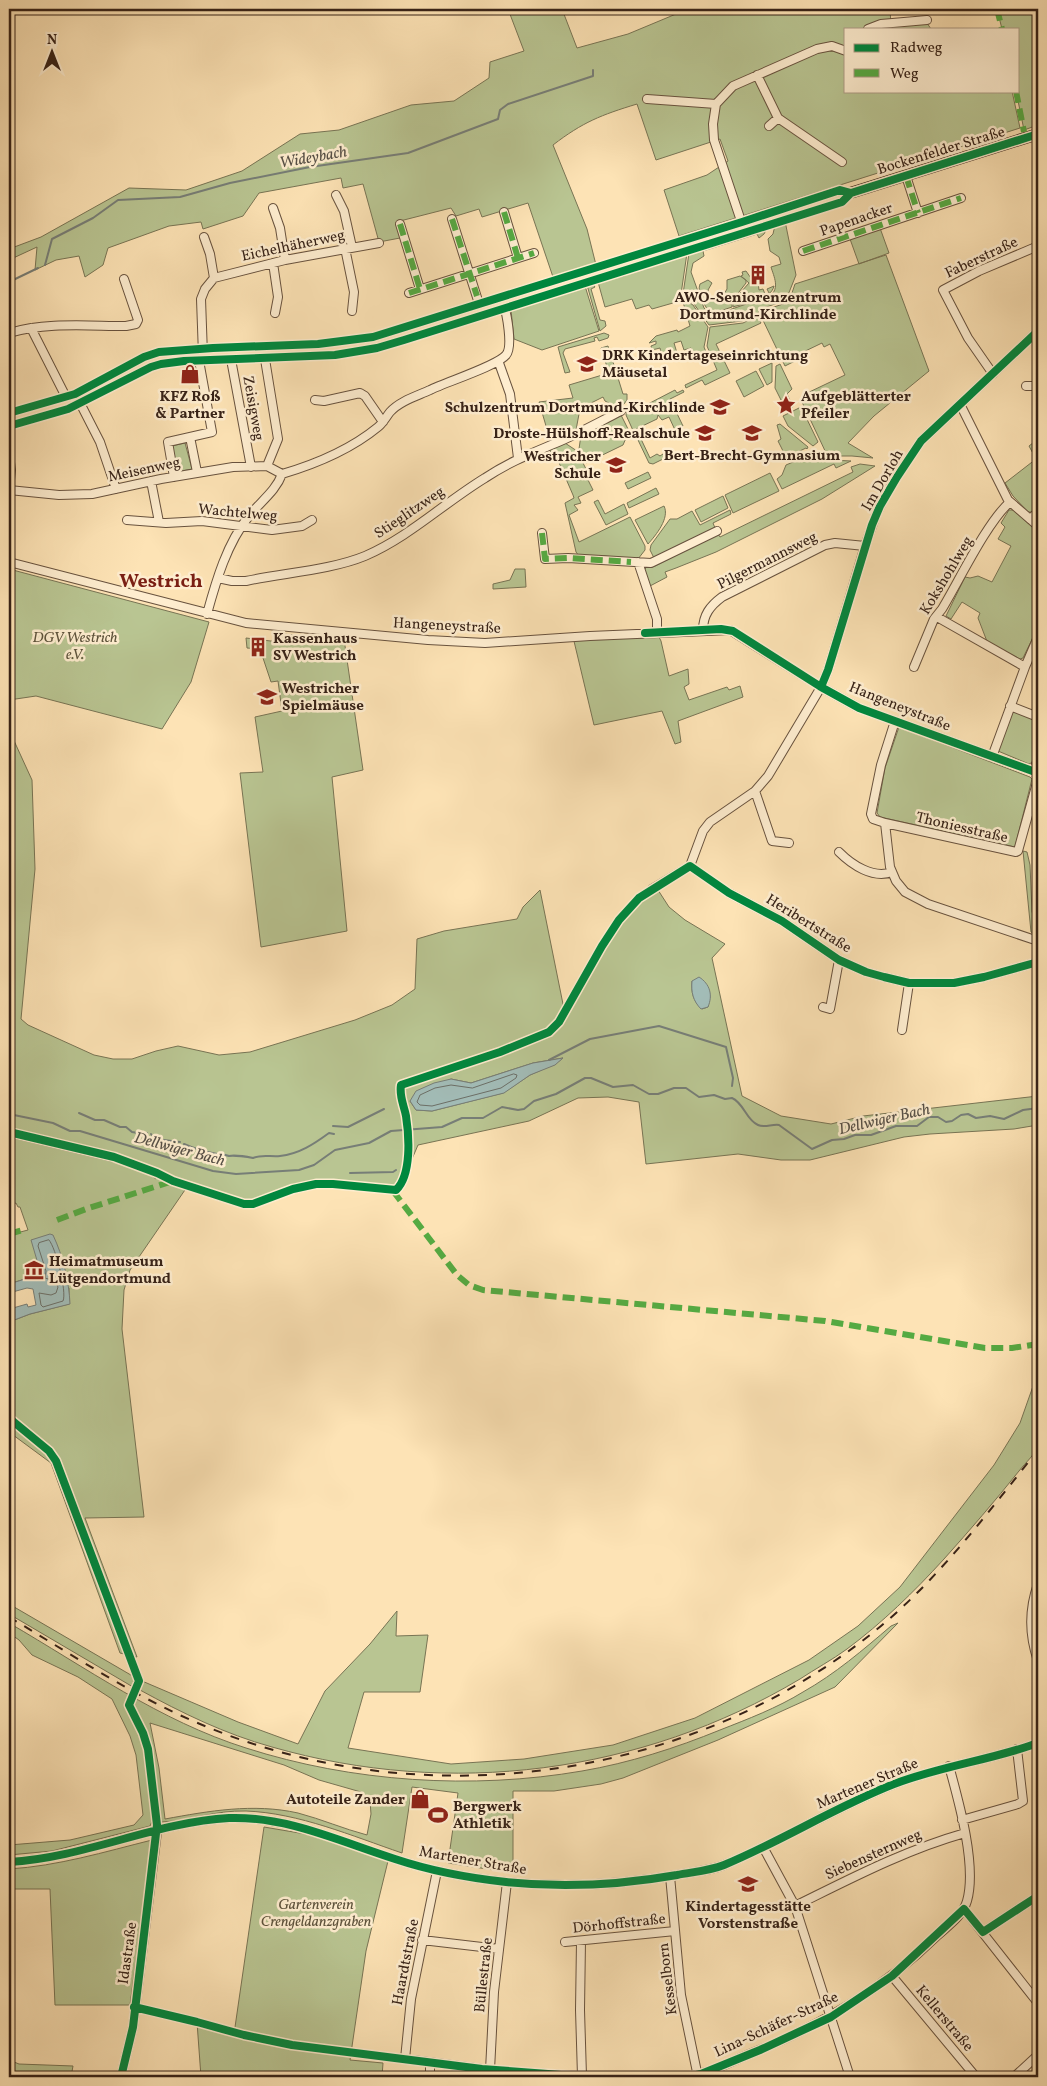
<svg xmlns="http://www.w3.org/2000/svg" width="1047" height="2086" viewBox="0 0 1047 2086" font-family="Vollkorn,serif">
<rect width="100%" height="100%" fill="#fde3b5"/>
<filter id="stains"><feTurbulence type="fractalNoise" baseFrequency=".004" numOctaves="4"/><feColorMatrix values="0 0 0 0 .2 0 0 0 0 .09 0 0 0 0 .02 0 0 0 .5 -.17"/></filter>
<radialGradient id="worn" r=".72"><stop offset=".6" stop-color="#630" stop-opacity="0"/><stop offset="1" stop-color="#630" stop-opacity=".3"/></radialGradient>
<path fill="#b9c592" stroke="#787454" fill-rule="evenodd" d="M508 9H562L577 48 628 34 688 9H890L891 26 927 23 931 29H846V91H1012L1020 128 679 236 664 190 707 175 728 161 720 139 656 160 637 104C601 115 583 122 553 145L587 229 596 265 553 277 528 203 482 217 479 209 456 216 451 208 396 222 400 238 379 242 363 184 343 188 341 178 259 193 243 216 203 229 201 222 169 226 108 248 103 265 85 277 79 256 56 260 35 270 37 247 9 260V249L41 237 129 188 186 190 242 171 300 134 339 130 411 105 454 101 489 78 490 62 524 51Z
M997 9H1038V125L1024 130 1016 91H1018V29H1002Z
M785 221 796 275 786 300 761 309 756 315 742 321 709 325 694 304 688 300 682 301 689 253 767 228 764 234 759 238 757 234 703 251 704 256 693 263 691 272 704 308 709 313H720L770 296C780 288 774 277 771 267L781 264 779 257 770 251 768 239 773 234 775 225Z
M880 228 889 253 859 264 850 239Z
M687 253 680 301 652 309 649 305 636 309 632 299 605 307 598 282 624 276 633 270Z
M886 255 929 371 874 416 848 443 873 458 852 456H830L827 455 802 402 805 401 803 395 845 375 830 344 824 347 822 343 797 355 799 359 785 366 760 314 762 311 789 302 795 284Z
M746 271 753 281 758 282 759 290 763 289 765 294 769 293 767 289 774 286C771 300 745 303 733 307V301L749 283 741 276 743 275 742 272Z
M740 276 746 280V283L732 301V307L717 312 708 310C703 303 697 292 700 284L708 280 712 283 708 290 711 300 714 299 716 303 728 300 726 294H724L727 289V280Z
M592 283 595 287 591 289 600 320 605 321 606 326 600 331 587 285Z
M585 286 599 331 542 350 514 339 511 310Z
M687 301 693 305 708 327 704 347 706 352 687 360 686 358 693 355 691 348 684 350 681 341 674 343 677 353 662 357 660 348 652 350 651 346 656 344V341L649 343 656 336 677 330 678 332 690 326 683 302Z
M757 316 761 323 716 344 730 373 705 385 702 380 686 388 685 385 717 370 707 346 710 327 743 323Z
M604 333 609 335 608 338 599 341 597 337 594 338 595 341 565 349 563 353 570 372 565 373 558 347Z
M608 346 623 394H627V400L620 409 605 401 603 397 577 410 579 414 576 430 551 443 539 402 573 398 569 385 609 373 601 348Z
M772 363V382L767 385 759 369Z
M780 364 792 389 787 394 793 407 786 410 775 388 776 366Z
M756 371 764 386 744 397 736 381Z
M675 390 677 393 683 390 684 392 670 399 683 426 675 430 669 417 662 420 658 415 657 419 636 429 640 436 636 437 626 415 627 407 635 403 648 404Z
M801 407 818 442 813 446 788 426 783 416Z
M621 415 629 431 623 445 586 463 579 449 581 435Z
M780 424 808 447 807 449 806 448 789 456 790 457H786L778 441 781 439 777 425Z
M641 439 650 458 657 454 660 456 663 454 665 458 653 464 649 463 638 440Z
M1038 439V508L1033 512H1028L1013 496 1005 483 1036 459 1029 446Z
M185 443 192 469 176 472 172 446Z
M565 443 577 451 589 475 587 478 593 490 578 497 581 503 574 505 578 510 569 515 579 542 630 517 645 546V550L638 559 604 556 598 559 579 556 576 552 565 503 574 498 573 495 557 458 549 450Z
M811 452 831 460 851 461 836 468 834 464 782 489 777 479 782 475 786 465 805 457Z
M860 464 875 466 822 499 716 552 676 568 665 572 667 577 650 586 644 570 647 567 655 566 718 534 720 537 853 472 851 467Z
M648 472 651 478 628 489 625 483Z
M770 473 779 491 733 513 725 495Z
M656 488 659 494 629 508 627 503Z
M723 496 728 508 701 522 695 510Z
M598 500 605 514 624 504 628 514 606 525 594 502Z
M664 506C670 518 656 535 648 544L635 520Z
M730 510 731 514 713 523 715 528 654 558 650 550 651 545 670 519H677L692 511 700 525Z
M1009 510H1013L1038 532V627L1023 658 1020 659 988 644 978 618 980 613 962 602 951 619 946 616 965 577 970 578 978 576 992 582 1011 546 998 539 1005 527 1001 523Z
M9 569 209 622 191 682 162 729 36 696 9 700Z
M515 569H525L526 587 493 589V584L510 580Z
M657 633 661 641 669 676 688 669 689 684 684 687 689 700 727 687 729 690 740 686 743 697 678 721 681 742 675 744 662 711 594 725 573 637Z
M283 634 344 639 363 770 332 777 347 931 261 947 240 773 263 772 255 717 282 711 278 681 271 682 260 649 247 648 246 638 279 642Z
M1018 711 1038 719V750L1035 761 1029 764 998 751 1012 713Z
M9 724 10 732 32 780 35 869 21 1019 28 1025 94 1055 113 1059H132L156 1051 178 1046 219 1055 250 1052 355 1020 392 1005 415 989 417 939 444 931 517 919 523 907 540 890 565 1014 621 921 641 899 658 890 669 907 685 920 725 944 712 958 742 1096 781 1116 831 1124 863 1116 1038 1096V1125L1014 1129 930 1134 904 1137 810 1160H781L738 1154 646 1164 639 1102 608 1097 578 1098 529 1121 418 1145 400 1187 393 1191C364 1187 333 1181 304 1186 283 1190 266 1204 244 1204L187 1187 130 1270 124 1290 122 1329 144 1517 85 1518 137 1657 120 1653 51 1463 9 1432V1322L30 1314 69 1304V1288L41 1274 9 1284V1235L28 1230 20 1207H18L16 1203 9 1205V1137L114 1162 148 1173 156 1179 157 1173 95 1151 9 1132ZM692 981 710 996 708 1007 702 1009C693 1001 691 992 692 981ZM563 1058 555 1064 530 1075 503 1093 432 1111 416 1110 410 1101 451 1079 471 1083 533 1063Z
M899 727 1030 777 1032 779 1015 847 880 817 877 813 885 768Z
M1023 851 1027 852 1030 865 1032 912 1038 924V936L1031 932Z
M1038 1372C1038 1389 1038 1405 1038 1422 1038 1429 1039 1437 1038 1444 1037 1453 1025 1463 1019 1471 995 1501 970 1530 944 1559 914 1592 882 1623 847 1649 832 1660 815 1669 800 1679 641 1774 450 1798 272 1747 225 1734 182 1713 140 1690L142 1681 238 1722 298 1744 325 1691 370 1644 397 1611 396 1636 428 1635 420 1692H364L348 1748 451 1764 524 1759 613 1745 695 1718 809 1660 858 1626 900 1587 994 1465 1020 1423Z
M9 1604 136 1678 133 1687 9 1614Z
M9 1623C85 1667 160 1721 246 1748 352 1782 472 1790 582 1771 629 1763 676 1748 720 1730 748 1719 777 1708 803 1692 835 1674 863 1650 891 1626L898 1623 835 1687 718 1740 623 1778 601 1784 554 1791H513V1873L448 1863 458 1793 412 1787 402 1853C352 1836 299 1813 246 1811 215 1810 190 1821 162 1822L159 1820C156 1792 156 1761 146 1735 142 1723 129 1713 134 1700L128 1697C123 1710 135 1717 140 1728 151 1755 151 1788 154 1817L150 1826 52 1851 9 1855V1845L70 1840 134 1825 143 1815 136 1755 130 1736 112 1699 78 1677 32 1655 19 1640 9 1633ZM150 1723 284 1765 319 1780 361 1792 370 1801 371 1814 367 1835C344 1829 321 1819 298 1813 253 1803 209 1811 165 1819L159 1768Z
M264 1827 317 1836 388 1861 366 1951 350 2060 383 2063 382 2077H201L197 2022 234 2034Z
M152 1840 130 2005H55L50 1889H9V1869C58 1866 104 1852 152 1840Z
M9 2060 19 2064 73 2066 71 2077H9Z"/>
<path fill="#a2bcb7" stroke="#777e77" d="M699 977C710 984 713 995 708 1007L701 1009C693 1001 691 992 692 981Z
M563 1058 555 1065 530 1075 504 1093 432 1111 416 1110 410 1101 416 1091 434 1083 451 1079 471 1083 533 1063Z
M50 1234 53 1235C63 1256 69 1281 70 1304L30 1314 9 1322V1315L14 1313 13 1308 27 1304 28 1307 36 1305 33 1289 27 1288 9 1293V1284L41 1274 31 1240Z"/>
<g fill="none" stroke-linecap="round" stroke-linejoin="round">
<path stroke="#6c6f67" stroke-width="1" d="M514 1074 517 1075 516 1078 501 1088 432 1106 420 1105 417 1102 420 1095 435 1088 451 1085 472 1088Z
M49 1240C56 1248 67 1292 63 1301L43 1307 41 1305 39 1293 51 1295 56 1293 58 1287 55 1281 45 1278 46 1271 38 1246 39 1243Z"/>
<path stroke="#777e77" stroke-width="2" d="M45 265 52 239 93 218 118 200 180 197 230 183 310 167 408 153 498 119 500 110 508 104 593 76V70
M9 282 38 268
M9 923 11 914
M9 968 13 974 9 1007
M549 1060 590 1039 659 1026 726 1047 733 1078 732 1086
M79 1113 95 1120H104L120 1127H126L132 1132 144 1134 147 1133
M9 1114 53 1123 70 1131H80L213 1171 236 1174 299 1170 314 1165 335 1150 369 1143 391 1131 442 1127 462 1118H483L502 1107 518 1110 524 1109 534 1101 556 1094 585 1078H591L613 1087 633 1085 649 1094H658L674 1088H686L699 1097 714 1095 725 1099 732 1098C744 1103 746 1120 758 1125 764 1128 772 1124 779 1125L812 1149 832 1140 844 1139 855 1135H871L896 1126H917L929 1117H938L946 1122 952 1121 961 1115 968 1114 976 1118 990 1116 1004 1119 1023 1110 1038 1108
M333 1126 348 1127 384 1109
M151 1134 155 1139 180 1142
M184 1144C195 1149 206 1152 217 1154 222 1154 224 1154 229 1156 234 1155 248 1157 253 1158 261 1154 271 1157 280 1156 299 1154 314 1144 329 1133L334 1134
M350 1173 393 1172 396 1170"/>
<defs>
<path id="minor" d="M868 29 881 24 927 20
M757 75 778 118 842 162
M647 99 716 104
M769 126 778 118
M906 176 918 213
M336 195 344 211 352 247
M273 208 280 228 285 260
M504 212 518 258
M452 219 481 310
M400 224 420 289
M743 227 714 140 713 124 716 104 733 86 817 49 832 46 846 51
M204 237 210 254 214 278
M345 248 354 292 352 311
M803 251 961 198
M273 263 278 297 275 313
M409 293 534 253
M31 328 69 403
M9 333C46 322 87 326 126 326L136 324 138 320 124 279
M264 353 278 439 267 466
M230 354 251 467
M203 355 201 299 205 289 214 278 285 260 379 243
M499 363 510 394 518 458
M993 374 968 338 943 290 979 271 1038 246
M1026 386H1038
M78 399 100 442 116 489
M315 400 324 401 360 393 365 396 383 422
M960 404 1008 500 1038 526
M190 437 197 472
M9 454 11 470 9 490
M174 477 168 442 212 432 198 355
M151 481 159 522
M9 490 59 495 92 494 161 479 233 467 267 466 282 474
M1030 519 1038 512
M127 520 166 523 202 521 272 530 302 526 312 520
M542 533 545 559 568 558 651 563 717 531
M9 562 246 623 428 640 485 643 590 636 730 630 821 687 859 708 1038 773
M638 562 657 619V633
M218 578 232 581H246C283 573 331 570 365 556 409 537 444 503 485 478 509 462 530 454 556 443 578 434 599 422 621 411
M207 614C216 581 227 543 249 516 260 502 276 491 282 474 316 464 350 450 378 427 383 423 386 417 390 412 400 401 417 396 430 390 446 382 497 366 506 355 513 347 507 314 503 303
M937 617 1025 667
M703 630C703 615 710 606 722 597L825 545 835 543 865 546
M914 667 934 619 942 609C959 581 987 522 1010 502
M1010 706 1038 717
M895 721 881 765 871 814 873 819 885 823 890 867 896 881 905 892 928 904 1038 941
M992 757 1025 667 1038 637
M1034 772 1038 757
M755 791 772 841 789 843
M885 823 1016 852 1018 851 1038 779
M839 852C852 865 873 879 892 872
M690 866 729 893 782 921 839 960 866 972 884 977 909 983H954L984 977 1038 962
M652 889 690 866 703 831 710 822 755 791 768 776 821 687 828 670 865 546 876 515 888 490 921 441 1038 331
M823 1007 830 1009 839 960
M902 1030 909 983
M1038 1584C1029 1609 1029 1635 1038 1661
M962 1820 1018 1804 1023 1801 1017 1749
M763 1847 795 1906 850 2077
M9 1862C85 1858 155 1822 229 1818 287 1816 341 1842 395 1859 431 1871 469 1878 506 1882 563 1888 620 1885 677 1875 692 1872 709 1871 724 1865 782 1841 835 1807 894 1784 941 1766 991 1760 1038 1743
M437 1871 411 1999 405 2059 490 2070 588 2077
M670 1876 681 1995 698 2077
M795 1906C850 1879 905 1850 965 1833
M964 1909 1038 2003
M983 1932 1038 1896
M422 1940 499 1949
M581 1941 580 2010 582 2076
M565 1942 675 1931
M892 1976 976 2077
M430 2062V2077
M490 2070 494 1992 507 1882
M121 2077 133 2027 157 1832
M687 2077C708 2073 727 2064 747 2055 820 2026 882 1990 938 1935 949 1925 963 1915 967 1901 977 1866 959 1802 949 1766
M1014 2077 1038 2055"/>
<path id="major" d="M9 419 69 403 136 368 164 357 320 351 376 342 1038 134"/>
</defs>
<use href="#minor" stroke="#68523e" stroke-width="10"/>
<use href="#major" stroke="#372217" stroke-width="12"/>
<use href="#minor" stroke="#feedcf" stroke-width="8"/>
<use href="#major" stroke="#fde3b5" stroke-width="10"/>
<path stroke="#372217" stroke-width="2" stroke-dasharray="9 9" stroke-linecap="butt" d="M9 1617C71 1654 133 1696 200 1724 423 1819 694 1781 881 1626 942 1575 989 1511 1038 1450"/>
<path stroke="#55aa42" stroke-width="6" stroke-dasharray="12 6" stroke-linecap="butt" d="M997 9 1002 29
M1016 91 1024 132
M906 176 918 213
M504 212 518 258
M452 219 477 296
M400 224 420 289
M803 251 961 198
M409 293 534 253
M542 533 545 559 568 558 631 562
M393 1191 457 1275 469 1285 483 1290 825 1321 985 1348H1012L1038 1344
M57 1220 86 1209 173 1181
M9 1234 23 1230"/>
<defs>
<path id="cycleway" d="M9 413 75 394 144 357 159 352 213 348 318 344 373 337 742 222 840 190 851 193
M9 426 68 409 151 367 161 364 184 361 335 355 377 348 404 340 842 202 851 193 1038 134
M645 633 721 629 733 631 821 687 859 708 1038 773
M821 687 828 670 872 525 880 506 897 477 921 441 1038 331
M9 1132 114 1157 157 1173 173 1181 244 1204H253L293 1189 316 1184H333L396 1190C412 1175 409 1135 406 1116 404 1105 399 1097 401 1085L500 1052 549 1032 559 1022 602 946 619 920 639 898 690 866 729 893 782 921 839 960 866 972 884 977 909 983H954L984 977 1038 962
M9 1418 49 1451 56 1461 139 1681 129 1705 143 1733 148 1749 157 1825 133 2027 121 2077
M9 1862C85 1858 155 1822 229 1818 287 1816 341 1842 395 1859 431 1871 469 1878 506 1882 563 1888 620 1885 677 1875 692 1872 709 1871 724 1865 782 1841 835 1807 894 1784 941 1766 991 1760 1038 1743
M134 2007 197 2022 244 2035 292 2045 482 2069 588 2077
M687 2077 701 2074 760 2050 831 2017 892 1976 964 1909 983 1932 1038 1896"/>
</defs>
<use href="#cycleway" stroke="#feedcf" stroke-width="11"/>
<use href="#cycleway" stroke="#00873e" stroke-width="8"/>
</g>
<defs>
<symbol id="building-bare" viewBox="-9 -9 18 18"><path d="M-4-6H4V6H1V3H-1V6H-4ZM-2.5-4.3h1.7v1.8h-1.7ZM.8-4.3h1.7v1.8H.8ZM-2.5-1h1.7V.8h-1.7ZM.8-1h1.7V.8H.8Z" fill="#8f2418" stroke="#feedcf" stroke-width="2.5" paint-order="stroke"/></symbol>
<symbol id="school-bare" viewBox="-9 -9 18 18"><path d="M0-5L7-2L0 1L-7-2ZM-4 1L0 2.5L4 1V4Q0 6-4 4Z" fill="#8f2418" stroke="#feedcf" stroke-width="2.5" paint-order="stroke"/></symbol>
<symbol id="shop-bare" viewBox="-9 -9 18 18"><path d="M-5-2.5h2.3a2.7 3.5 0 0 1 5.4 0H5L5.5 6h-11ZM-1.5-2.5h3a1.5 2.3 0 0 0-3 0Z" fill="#8f2418" stroke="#feedcf" stroke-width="2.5" paint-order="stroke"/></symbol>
<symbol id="sight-bare" viewBox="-9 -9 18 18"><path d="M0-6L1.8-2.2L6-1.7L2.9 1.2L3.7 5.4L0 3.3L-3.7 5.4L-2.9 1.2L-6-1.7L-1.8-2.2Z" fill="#8f2418" stroke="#feedcf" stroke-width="2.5" paint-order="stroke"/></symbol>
<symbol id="museum-bare" viewBox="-9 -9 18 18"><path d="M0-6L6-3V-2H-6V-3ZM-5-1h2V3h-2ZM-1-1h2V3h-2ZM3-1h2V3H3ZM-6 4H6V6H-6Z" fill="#8f2418" stroke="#feedcf" stroke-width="2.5" paint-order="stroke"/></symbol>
<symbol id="stadium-bare" viewBox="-9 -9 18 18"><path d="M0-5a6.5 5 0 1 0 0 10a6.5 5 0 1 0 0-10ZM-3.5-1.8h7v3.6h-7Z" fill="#8f2418" stroke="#feedcf" stroke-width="2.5" paint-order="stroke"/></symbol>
</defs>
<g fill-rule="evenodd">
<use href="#building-bare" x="744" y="261" width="28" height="28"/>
<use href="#school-bare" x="573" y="350" width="28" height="28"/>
<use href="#shop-bare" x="176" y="360" width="28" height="28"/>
<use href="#sight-bare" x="772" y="391" width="28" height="28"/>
<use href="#school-bare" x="706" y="393" width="28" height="28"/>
<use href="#school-bare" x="691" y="419" width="28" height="28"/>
<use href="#school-bare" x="738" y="419" width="28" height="28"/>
<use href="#school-bare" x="602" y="451" width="28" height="28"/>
<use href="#building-bare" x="244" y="633" width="28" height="28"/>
<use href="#school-bare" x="253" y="683" width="28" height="28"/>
<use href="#museum-bare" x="20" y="1256" width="28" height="28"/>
<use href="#shop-bare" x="406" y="1785" width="28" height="28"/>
<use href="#stadium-bare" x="424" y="1801" width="28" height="28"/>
<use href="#school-bare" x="734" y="1870" width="28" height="28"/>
</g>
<g text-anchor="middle" stroke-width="5" stroke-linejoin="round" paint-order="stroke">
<g font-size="15" fill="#372217" stroke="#feedcf">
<text transform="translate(941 150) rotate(-17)" y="5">Bockenfelder Straße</text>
<text transform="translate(856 219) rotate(-19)" y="5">Papenacker</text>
<text transform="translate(293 245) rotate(-12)" y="5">Eichelhäherweg</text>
<text transform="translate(981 257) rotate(-25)" y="5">Faberstraße</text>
<text transform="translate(254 408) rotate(80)" y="5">Zeisigweg</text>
<text transform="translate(144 469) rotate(-12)" y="5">Meisenweg</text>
<text transform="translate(882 480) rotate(-60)" y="5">Im Dorloh</text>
<text transform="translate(238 512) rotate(5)" y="5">Wachtelweg</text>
<text transform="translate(409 512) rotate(-34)" y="5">Stieglitzweg</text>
<text transform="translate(767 560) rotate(-27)" y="5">Pilgermannsweg</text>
<text transform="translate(946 575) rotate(-59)" y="5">Kokshohlweg</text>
<text transform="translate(447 625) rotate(3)" y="5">Hangeneystraße</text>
<text transform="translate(900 706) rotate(22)" y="5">Hangeneystraße</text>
<text transform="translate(962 827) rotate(13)" y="5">Thoniesstraße</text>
<text transform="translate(809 923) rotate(32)" y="5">Heribertstraße</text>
<text transform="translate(867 1783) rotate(-23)" y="5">Martener Straße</text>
<text transform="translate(873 1854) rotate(-24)" y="5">Siebensternweg</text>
<text transform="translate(473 1860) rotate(10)" y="5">Martener Straße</text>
<text transform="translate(619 1923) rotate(-6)" y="5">Dörhoffstraße</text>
<text transform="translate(127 1953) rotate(-82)" y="5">Idastraße</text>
<text transform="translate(405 1962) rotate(-79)" y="5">Haardtstraße</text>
<text transform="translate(483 1975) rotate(-84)" y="5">Büllestraße</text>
<text transform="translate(667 1979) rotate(-97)" y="5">Kesselborn</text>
<text transform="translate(945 2018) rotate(50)" y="5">Kellerstraße</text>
<text transform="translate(776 2024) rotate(-25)" y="5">Lina-Schäfer-Straße</text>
</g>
<g font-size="15" font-weight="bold" fill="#372217" stroke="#feedcf" text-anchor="start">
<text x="758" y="302" text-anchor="middle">AWO-Seniorenzentrum<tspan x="758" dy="17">Dortmund-Kirchlinde</tspan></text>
<text x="602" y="360">DRK Kindertageseinrichtung<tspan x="602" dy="17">Mäusetal</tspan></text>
<text x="190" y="401" text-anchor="middle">KFZ Roß<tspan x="190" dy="17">&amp; Partner</tspan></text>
<text x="801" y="401">Aufgeblätterter<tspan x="801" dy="17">Pfeiler</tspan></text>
<text x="705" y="412" text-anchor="end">Schulzentrum Dortmund-Kirchlinde</text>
<text x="690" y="438" text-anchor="end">Droste-Hülshoff-Realschule</text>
<text x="752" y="460" text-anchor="middle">Bert-Brecht-Gymnasium</text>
<text x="601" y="461" text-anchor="end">Westricher<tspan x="601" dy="17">Schule</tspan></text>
<text x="273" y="643">Kassenhaus<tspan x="273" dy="17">SV Westrich</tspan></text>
<text x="282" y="693">Westricher<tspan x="282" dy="17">Spielmäuse</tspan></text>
<text x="49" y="1266">Heimatmuseum<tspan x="49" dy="17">Lütgendortmund</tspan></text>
<text x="405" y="1804" text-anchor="end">Autoteile Zander</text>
<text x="453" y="1811">Bergwerk<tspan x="453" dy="17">Athletik</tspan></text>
<text x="748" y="1911" text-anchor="middle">Kindertagesstätte<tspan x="748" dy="17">Vorstenstraße</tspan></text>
</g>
<g font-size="15" font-style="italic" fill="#5e533c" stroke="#feedcf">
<text x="75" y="642">DGV Westrich<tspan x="75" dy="17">e.V.</tspan></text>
<text x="316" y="1909">Gartenverein<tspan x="316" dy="17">Crengeldanzgraben</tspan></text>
</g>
<g font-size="16" font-style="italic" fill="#575047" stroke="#feedcf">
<text transform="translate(313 156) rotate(-10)" y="6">Wideybach</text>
<text transform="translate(884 1118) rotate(-13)" y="6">Dellwiger Bach</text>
<text transform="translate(180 1148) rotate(15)" y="6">Dellwiger Bach</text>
</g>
<g font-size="20" font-weight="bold" fill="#7a1f14" stroke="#feedcf">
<text x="161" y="587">Westrich</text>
</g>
</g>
<rect width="1047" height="2086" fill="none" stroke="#fde3b5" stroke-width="30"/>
<rect x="10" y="10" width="1027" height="2066" fill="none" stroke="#372217" stroke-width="2.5"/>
<rect x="15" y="15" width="1017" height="2056" fill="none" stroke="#372217"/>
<rect x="844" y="28" width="175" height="65" fill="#feedcf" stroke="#ae9c85"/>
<rect x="854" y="44" width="25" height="8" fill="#00873e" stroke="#ae9c85"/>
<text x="890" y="52" font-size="15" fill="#372217">Radweg</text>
<rect x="854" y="69" width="25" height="8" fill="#55aa42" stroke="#ae9c85"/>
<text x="890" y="78" font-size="15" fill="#372217">Weg</text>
<g transform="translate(52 52)" stroke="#feedcf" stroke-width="4" paint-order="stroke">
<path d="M0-4L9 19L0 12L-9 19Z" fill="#372217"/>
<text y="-8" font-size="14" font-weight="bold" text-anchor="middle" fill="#372217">N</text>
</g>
<rect width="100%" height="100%" filter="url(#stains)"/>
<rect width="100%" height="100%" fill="url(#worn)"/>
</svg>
